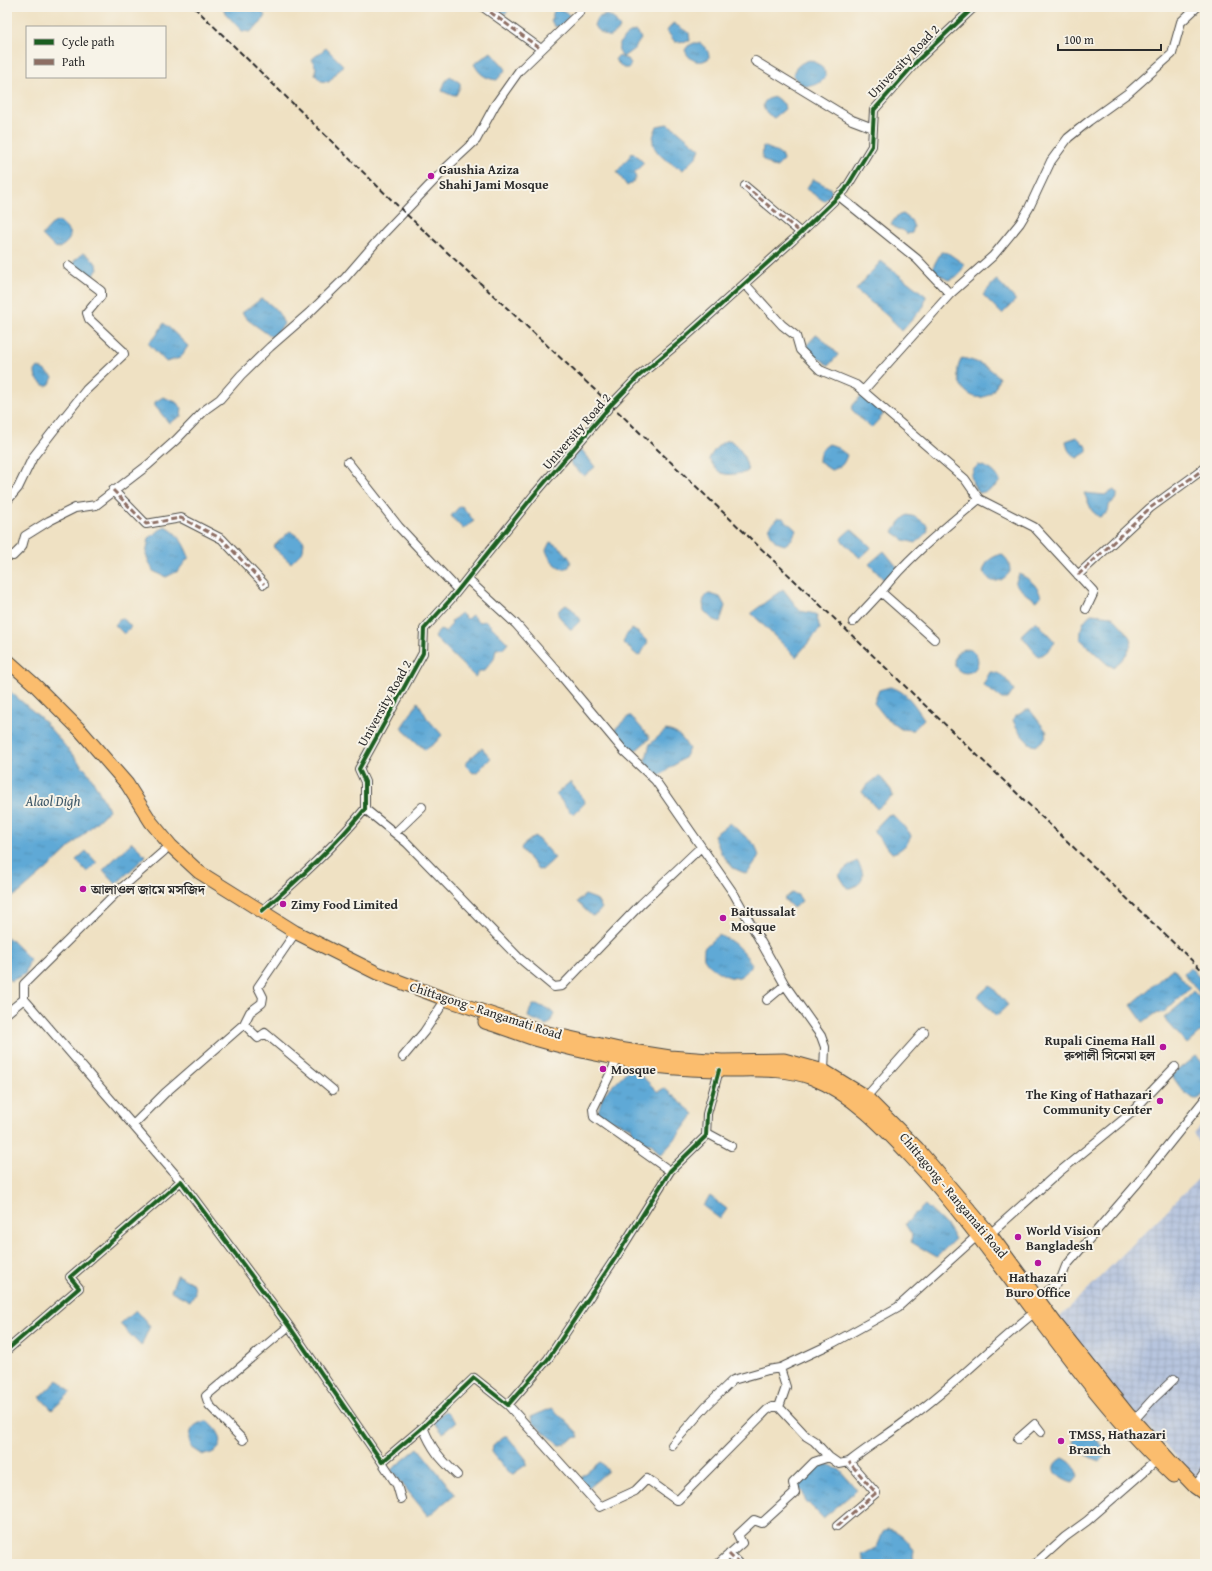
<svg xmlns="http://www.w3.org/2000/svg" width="1212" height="1571" viewBox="0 0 1212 1571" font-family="'Gentium Book Plus','Noto Serif Bengali',serif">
<defs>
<pattern id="industrial-grid" width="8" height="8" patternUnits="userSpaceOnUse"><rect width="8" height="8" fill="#b7c5de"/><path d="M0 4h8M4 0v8" fill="none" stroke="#9ea9bf"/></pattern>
<pattern id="water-ripples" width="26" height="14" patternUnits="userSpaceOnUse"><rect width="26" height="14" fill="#5ea9d6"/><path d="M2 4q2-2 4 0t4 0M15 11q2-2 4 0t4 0" fill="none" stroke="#4e8aae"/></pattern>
</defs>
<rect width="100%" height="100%" fill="#f7f3e8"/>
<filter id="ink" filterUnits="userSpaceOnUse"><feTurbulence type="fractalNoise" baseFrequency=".025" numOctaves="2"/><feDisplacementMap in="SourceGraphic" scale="8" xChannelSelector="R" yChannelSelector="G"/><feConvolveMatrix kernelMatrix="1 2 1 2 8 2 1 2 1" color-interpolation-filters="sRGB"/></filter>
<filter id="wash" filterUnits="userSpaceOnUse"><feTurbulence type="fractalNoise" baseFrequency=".012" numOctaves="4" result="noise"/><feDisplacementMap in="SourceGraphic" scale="16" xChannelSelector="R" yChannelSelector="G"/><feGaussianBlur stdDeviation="0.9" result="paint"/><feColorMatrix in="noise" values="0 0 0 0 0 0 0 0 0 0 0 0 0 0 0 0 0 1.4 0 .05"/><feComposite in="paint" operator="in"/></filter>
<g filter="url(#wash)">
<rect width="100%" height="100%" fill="#efe1c3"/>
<path fill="url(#industrial-grid)" d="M1205 1121V1148L1193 1134Z
M1205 1172V1468L1197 1478 1139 1419 1057 1320Z"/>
<path fill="url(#water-ripples)" stroke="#446a80" d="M223 7H255L265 15 261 23 250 32 242 31 225 13Z
M495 7H510L509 10 505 14 499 11Z
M555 8 567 13 570 16 559 27 554 26 551 20Z
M608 15 614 19 620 28C609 42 605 36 594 26 596 17 600 16 608 15Z
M673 23 689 33 690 41 675 42 667 31Z
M635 31 639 34 641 39 634 49 623 57C612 48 624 34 635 31Z
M694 43H700C706 48 709 51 709 58 700 65 689 61 685 50L688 46Z
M326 48 343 65 329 82 321 81 315 75 316 68 312 59Z
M491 52 506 69 497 80C486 79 479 74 474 64Z
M618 56 627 59 631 63 629 68H623L615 60Z
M810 60C817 63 826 68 826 77 816 88 801 91 793 75 795 66 802 62 810 60Z
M450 76 460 83V87L456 95 449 94 442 91 445 82Z
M775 97 784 104 785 109 774 118C761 111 758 100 775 97Z
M667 124 676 129 700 149 697 156 683 170C672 164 651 153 653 139 653 134 656 130 657 126Z
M763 146 773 150 782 156 783 161 777 167 772 166 762 159Z
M633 152 644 163 634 173 636 178 632 183 627 186 617 172Z
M813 179 830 188 832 193 824 201 806 189Z
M903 214 911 220 914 227 912 233 907 234 903 230 897 229 891 224 897 216Z
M58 221C71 231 76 238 59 248L54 247 42 235 51 225Z
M941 252 948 253 964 264C961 274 957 278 948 280L938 274 933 267Z
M83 253C90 256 96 261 98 269L93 276 90 278 73 265 74 261Z
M881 261 926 296 924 306 902 331C889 315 872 304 856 290Z
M997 280 1015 299V301L1002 314 983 295 994 282Z
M261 299C273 305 279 311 284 324L273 338 248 320 242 313Z
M164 323 188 346 180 358 166 362 148 343 156 336Z
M816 335H818L837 353 838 355 829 365H828L806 348 807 345Z
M962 358C976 361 990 366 999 378 987 419 944 387 962 358Z
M38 367 44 370 53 377 50 384 46 386C39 382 35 379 35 371Z
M862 395 882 412 883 415 871 428 852 410 853 405Z
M163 397 176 402 182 408 181 416 169 423 155 406V402Z
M1077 437 1087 447V452L1077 458C1070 454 1067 450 1066 441Z
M730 440C742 450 745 456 748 471 743 474 741 473 735 474 720 476 717 471 709 459 713 451 720 441 730 440Z
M829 444 835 446 847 455C844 464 841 468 831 470L819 462C819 453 821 449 829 444Z
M582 450 595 467 584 476 571 464 570 460 575 454Z
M978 465C989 467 996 472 1000 481 995 488 987 492 979 493L973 484 971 476 974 469Z
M1114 490 1117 493V498L1109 505C1109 513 1106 514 1099 517L1092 511 1084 493 1105 495Z
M462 506 474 521 463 529 451 516 459 507Z
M907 515 916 517 927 525 928 531 916 543 904 540 893 532 900 522Z
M777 518H783L796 530 792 539 785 545C775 543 771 538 769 528Z
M165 526C178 533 184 544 189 557L178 571 166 577 153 571 146 555 149 538Z
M851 529 870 546 871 548 860 558 841 540 842 537Z
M290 531 304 541 303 551 291 563 273 547Z
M550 542C559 546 566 552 571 561L569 567 563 569C554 565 549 559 546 550Z
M884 551 898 568 885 581 869 564Z
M1001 554C1008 559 1010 563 1010 572 1004 579 1000 582 991 581L983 572C986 561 990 558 1001 554Z
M1019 574C1030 579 1036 584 1041 596L1037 601 1027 595 1015 584Z
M783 589 800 611 816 614 820 629 796 657 751 613Z
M710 594 720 597 725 606 720 622 712 619 704 611 703 603 705 595Z
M566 605 572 609 581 620 572 629H570L558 615 559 610Z
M461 613 467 619 472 615 479 622 486 621 508 643 504 648 496 649 494 659 484 671H479L475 677 434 637 440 630 445 632 452 624 451 622Z
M1091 614 1112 616 1124 629 1132 641C1129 653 1123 660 1113 667L1107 664 1081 640C1080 629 1082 621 1091 614Z
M122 617 131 627 124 634 115 625Z
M1036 621 1055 642C1051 648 1045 655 1038 656L1021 635Z
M632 629 639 633 648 642 641 654 638 656 623 643 626 635Z
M954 661a12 12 0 1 1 24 0a12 12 0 1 1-24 0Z
M990 672C1002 672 1007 680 1014 690L1008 699H1002L983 685Z
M890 687C906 690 916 707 924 719L913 730 901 729 886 718 874 703 879 690Z
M7 689 41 718 90 775 109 810 49 867 19 893 7 900Z
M418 702 427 718 442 735 435 743 425 750 401 728C406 719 413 712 418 702Z
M1027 710H1030L1047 732 1045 738 1036 746C1027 745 1016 728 1013 720L1016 716Z
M629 716H631L650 738 634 752H631L615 732 617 727Z
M666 730C680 733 682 738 689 749L684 758 659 776 651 770 645 762 650 744Z
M482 748 491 758 477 772 473 773 466 766V762Z
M879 776H880L891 790 893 796 877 809 862 792 865 787Z
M570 782 584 799 585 803 574 814 571 813 556 794Z
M892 814 909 832 911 836C909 843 900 852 892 853L874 832V830L888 815Z
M730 823 755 845 759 856 747 874 733 868 721 853 714 835Z
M535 836 555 858 542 870 538 869 521 849 522 846Z
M132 842 146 856 116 884 103 870Z
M86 851 97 863 87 872 76 860Z
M857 861C862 869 867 878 857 885 853 887 852 888 847 888L839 875 846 868Z
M792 893 798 895 802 901 793 908 784 899Z
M585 895 596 899 602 908 597 914 592 916 577 902Z
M718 935C734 940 743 951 752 964 749 969 745 975 739 977 729 981 708 967 704 958 703 956 704 951 704 948Z
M7 938H9L30 959 25 974 11 981 7 977Z
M1190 967 1205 984V995L1202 996 1187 978 1184 973Z
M1173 968 1190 988 1163 1013 1158 1012 1143 1022 1131 1005Z
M990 985 1008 1005 996 1016 978 996Z
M1193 991 1205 1004V1028L1187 1044 1164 1018 1181 1004Z
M533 1005C540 1005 549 1008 554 1014L550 1023 546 1025 528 1017 530 1010Z
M1195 1056 1205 1064C1205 1072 1208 1086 1204 1093 1195 1111 1177 1084 1172 1075Z
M628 1070 638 1072 658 1092 664 1088 694 1114C683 1128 673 1144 660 1155L652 1144 636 1142 631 1127 597 1115 603 1095Z
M710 1196 727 1209 720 1219 703 1206Z
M925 1205 946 1225 955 1239 937 1257 911 1242 912 1235 905 1224Z
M177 1275 194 1284 195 1293 190 1301 171 1291Z
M136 1310 150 1326 141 1346 120 1324Z
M58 1380 71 1392 52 1410 40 1397Z
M552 1408 577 1432 579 1437C570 1438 568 1445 560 1445L534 1424 531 1417Z
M445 1411 456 1422 443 1433 433 1421Z
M207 1421C224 1433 228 1452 203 1455L191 1447C188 1433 191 1423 207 1421Z
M1084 1430 1088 1432 1107 1450 1105 1457 1099 1461C1087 1457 1080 1451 1074 1442L1078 1434Z
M504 1436H507L526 1459 527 1464 513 1474 508 1472 492 1452 493 1445Z
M418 1448 455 1494 428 1516 391 1470Z
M1063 1458C1072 1462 1076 1468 1078 1477L1073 1483C1060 1480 1045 1468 1063 1458Z
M600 1462 602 1463 608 1471 588 1488 581 1479V1477Z
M818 1463H823L840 1470 857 1490 823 1518 806 1501 803 1493 797 1486 798 1481Z
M888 1529C900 1531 908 1540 914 1551L913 1558 917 1564H868L864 1561 862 1555 877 1547 883 1532Z"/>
</g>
<g filter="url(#ink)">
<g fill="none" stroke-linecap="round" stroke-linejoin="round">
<defs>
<path id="minor" d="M483 7 541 49
M755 61 852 120 873 128
M745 186 801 233
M839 196 917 259 950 294
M745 284 782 325 796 336 800 350 820 370 856 385 965 479 979 499 1034 527 1094 592 1086 609
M863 391 950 294 993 256 1020 223 1029 208 1051 161 1068 138 1089 121 1128 93 1172 54 1181 22 1197 7
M348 462 399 527 458 590
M113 490 146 524 181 518 222 539 264 584
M7 501 18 488 33 457 54 430 86 390 124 354 123 351 89 319 87 313 101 296V291L68 266
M7 554 13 556 22 547 25 536 49 521 75 508 96 505 148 465 176 440 206 409 220 399 241 375 270 347 309 313 345 278 384 233 447 167 476 140 495 105 519 71 578 14 582 7
M1078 575 1150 508 1205 468
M467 579 516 624 558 672 624 751 655 780 734 894 785 985 821 1036 825 1047 824 1071
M853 622 881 592
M934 639 881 592C908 557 945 528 979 499
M365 809 407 843 518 957 554 987 562 986 641 904 701 847
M395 833 422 807
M262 911C299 879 334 847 365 809V782L359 769 423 653 424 629 451 599 534 495 611 405 639 376 682 340 793 240 845 190 872 146 874 110 918 60 974 7
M24 999 181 1181
M767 1000 785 985
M7 1013 24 999V984L118 891 164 851
M244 1024 258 1038 265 1033 333 1090
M403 1057 424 1032 442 1005
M618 1058 593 1109 594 1117 670 1171
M866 1097 924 1032
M133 1125 165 1093 244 1024 250 1012 262 1003 263 997 258 987 293 936
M707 1133 731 1146
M990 1234 1058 1173 1130 1114 1175 1067
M1038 1300 1061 1279 1066 1266 1136 1185 1205 1099
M7 1350 79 1288 70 1277 181 1181 289 1326 382 1462 423 1427 474 1378 508 1405 548 1359 618 1254 670 1171 706 1136 707 1114 719 1070
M508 1405 600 1507 635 1491 647 1479 676 1500H678L767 1410 772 1407H779L786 1387 780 1368 833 1343 898 1307 978 1235
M779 1407 806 1436 814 1441 829 1457 839 1464 849 1462C869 1446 891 1433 911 1417 955 1385 992 1346 1035 1312
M1134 1420 1153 1399 1174 1379
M423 1427C432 1450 440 1458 457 1475
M1018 1439 1035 1424 1041 1432
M243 1440 209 1405 206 1396 289 1326
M672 1445 706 1406 733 1380 768 1370 780 1368
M382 1462 397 1485 401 1499
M1195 1487 1205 1472
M837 1526 876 1493 849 1462
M729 1554 739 1564
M718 1564 742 1543 738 1535 754 1520 762 1523 795 1493 793 1483 814 1462 829 1457
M1035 1564 1065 1537 1087 1521 1157 1460"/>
<path id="trunk" d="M7 660 35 685 80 730 127 784 151 822 171 846 199 872 295 932 377 973 445 999 548 1033 619 1049 670 1057 722 1061 784 1060 824 1071 866 1097 917 1148 990 1234 1056 1324 1127 1413 1173 1464 1195 1487 1205 1494
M485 1022C502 1027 518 1034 535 1039 562 1047 589 1053 616 1058 629 1061 642 1064 655 1066 680 1069 705 1070 730 1070 757 1070 786 1068 812 1078 852 1094 883 1127 911 1157 1005 1257 1072 1382 1173 1476"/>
</defs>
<use href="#minor" stroke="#484642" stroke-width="10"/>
<use href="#trunk" stroke="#484642" stroke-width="15"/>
<use href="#minor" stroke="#fff" stroke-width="8"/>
<use href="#trunk" stroke="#fbbd6e" stroke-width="13"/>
<path stroke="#2b2b2b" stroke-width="2" stroke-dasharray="6 3" stroke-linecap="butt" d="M194 7 404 212 611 405 1205 973"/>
<path stroke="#8d6e63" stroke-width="3" stroke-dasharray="6 3" stroke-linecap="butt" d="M483 7 541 49
M745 186 801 233
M113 490 146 524 181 518 222 539 264 584
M1078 575 1150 508 1205 468
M837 1526 876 1493 849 1462
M729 1554 739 1564"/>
<defs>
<path id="cycleway" d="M262 911C299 879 334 847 365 809V782L359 769 423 653 424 629 451 599 534 495 611 405 639 376 682 340 793 240 845 190 872 146 874 110 918 60 974 7
M7 1350 79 1288 70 1277 181 1181 289 1326 382 1462 423 1427 474 1378 508 1405 548 1359 618 1254 670 1171 706 1136 707 1114 719 1070"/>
</defs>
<use href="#cycleway" stroke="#f7f3e8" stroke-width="6"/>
<use href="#cycleway" stroke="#1b5e20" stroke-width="4"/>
</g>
</g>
<g fill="#b5179e" stroke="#f7f3e8" stroke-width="1.5">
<circle cx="431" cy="176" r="4"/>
<circle cx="83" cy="889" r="4"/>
<circle cx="283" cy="904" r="4"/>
<circle cx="723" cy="918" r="4"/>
<circle cx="1163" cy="1047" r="4"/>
<circle cx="603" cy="1069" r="4"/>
<circle cx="1160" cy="1101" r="4"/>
<circle cx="1018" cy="1237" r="4"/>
<circle cx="1038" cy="1263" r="4"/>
<circle cx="1061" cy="1441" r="4"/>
</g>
<g text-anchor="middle" stroke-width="4" stroke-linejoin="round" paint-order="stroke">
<g font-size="13" fill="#2b2b2b" stroke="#f7f3e8">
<text transform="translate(903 61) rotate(-46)" y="5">University Road 2</text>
<text transform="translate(576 431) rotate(-49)" y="5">University Road 2</text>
<text transform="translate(384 703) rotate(-61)" y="5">University Road 2</text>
<text transform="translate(486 1010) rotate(18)" y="5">Chittagong - Rangamati Road</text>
<text transform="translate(954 1195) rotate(50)" y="5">Chittagong - Rangamati Road</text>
</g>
<g font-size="13" font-weight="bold" fill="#2b2b2b" stroke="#f7f3e8" text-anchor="start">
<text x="439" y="174">Gaushia Aziza<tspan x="439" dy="15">Shahi Jami Mosque</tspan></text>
<text x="91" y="894">আলাওল জামে মসজিদ</text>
<text x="291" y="909">Zimy Food Limited</text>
<text x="731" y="916">Baitussalat<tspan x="731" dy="15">Mosque</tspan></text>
<text x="1155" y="1045" text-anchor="end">Rupali Cinema Hall<tspan x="1155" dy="15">রুপালী সিনেমা হল</tspan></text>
<text x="611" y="1074">Mosque</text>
<text x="1152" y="1099" text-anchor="end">The King of Hathazari<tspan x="1152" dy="15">Community Center</tspan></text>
<text x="1026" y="1235">World Vision<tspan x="1026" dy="15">Bangladesh</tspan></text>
<text x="1038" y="1282" text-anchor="middle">Hathazari<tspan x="1038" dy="15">Buro Office</tspan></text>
<text x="1069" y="1439">TMSS, Hathazari<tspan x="1069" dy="15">Branch</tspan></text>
</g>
<g font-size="14" font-style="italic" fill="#3d5767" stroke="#f7f3e8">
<text x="53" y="806">Alaol Digh</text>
</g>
</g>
<rect width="1212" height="1571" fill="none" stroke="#f7f3e8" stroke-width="24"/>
<rect x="26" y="26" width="140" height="52" fill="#f7f3e8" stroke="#a5a39c"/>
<rect x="34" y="39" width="20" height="6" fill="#1b5e20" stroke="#a5a39c"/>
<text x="62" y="46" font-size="12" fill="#2b2b2b">Cycle path</text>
<rect x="34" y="59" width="20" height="6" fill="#8d6e63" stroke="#a5a39c"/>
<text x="62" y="66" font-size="12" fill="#2b2b2b">Path</text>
<path d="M1058 44v6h103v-6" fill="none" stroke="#2b2b2b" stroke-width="2"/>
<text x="1064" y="44" font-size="12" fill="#2b2b2b" stroke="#f7f3e8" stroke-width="3" paint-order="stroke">100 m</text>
</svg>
